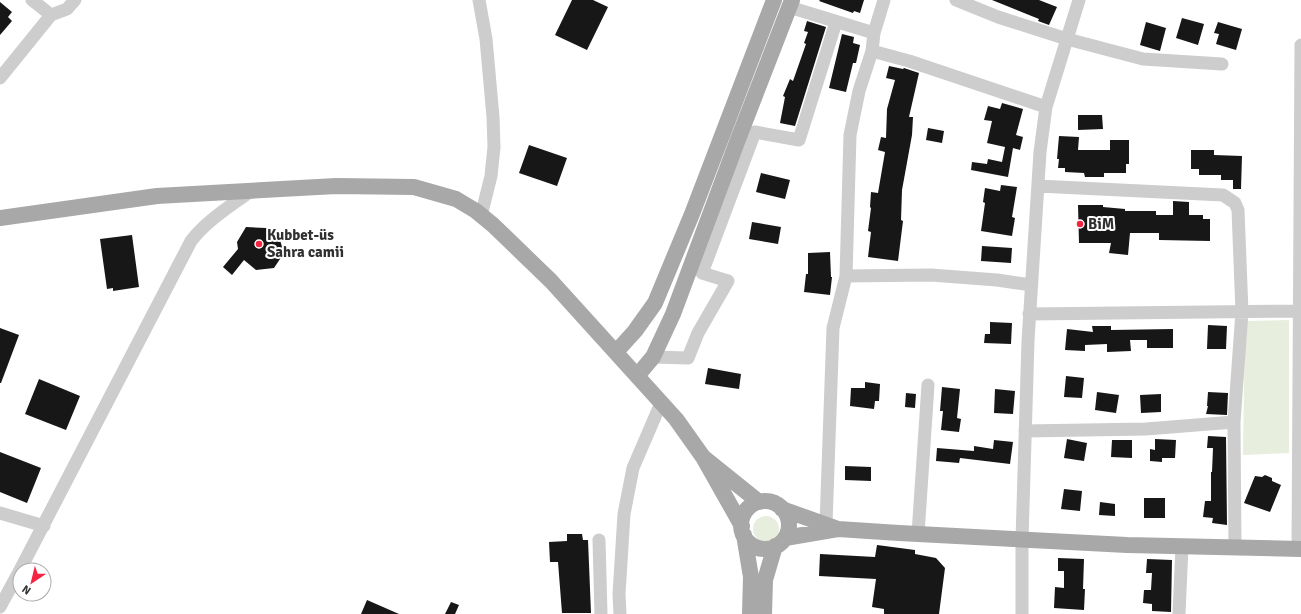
<svg xmlns="http://www.w3.org/2000/svg" width="1301" height="614" viewBox="0 0 1301 614" font-family="Signika,sans-serif">
<rect width="100%" height="100%" fill="#fff"/>
<path fill="#e8eedd" d="M1289 320V453L1243 455 1245 321Z
M753 529a13 13 0 1 1 26 0a13 13 0 1 1-26 0Z"/>
<path fill="#171717" d="M572 0H593L608 7 587 50 555 35Z
M820 0H864L860 13 854 11 853 13 819 1Z
M992 0H1039L1057 7 1049 25 1038 21 1039 19Z
M0 2 12 12 8 17 12 21 0 35Z
M1182 18 1204 24 1198 45 1176 38Z
M807 21 826 27 795 126 780 123 785 97 783 96 790 79 793 81 806 44 804 43 808 32 804 31Z
M1146 22 1166 28 1160 51 1140 45Z
M1218 22 1242 29 1236 50 1216 44 1219 34 1214 33Z
M842 34 854 37 853 43 860 45 856 63H853L846 92 829 88Z
M889 66 903 69 904 68 919 73 909 117H913L912 135 902 190 901 220 903 221 898 261 868 257 871 232 868 231 871 208 870 207 871 192 878 193 885 152 878 150 881 137 886 138 887 109 895 80 886 78Z
M1002 103 1023 109 1016 135 1023 137 1020 150 1013 148 1008 177 971 170 972 162 987 164 988 159 1002 162 1005 147 987 143 992 121 984 120 988 106 1000 109Z
M1078 115H1102L1103 129 1078 130Z
M928 128 944 131 942 143 926 140Z
M1059 136 1079 137 1078 150H1110V140H1129V164H1126V173H1104V177H1085L1084 173 1065 172V168H1058L1059 159H1057Z
M529 145 567 158 557 186 519 173Z
M1191 150H1214V155L1242 156 1241 189H1233V180H1221V175H1199V169H1191Z
M761 173 790 180 785 199 756 192Z
M1001 185 1017 187 1012 217 1015 218 1012 236 981 231 985 203 983 202 985 188 1000 191Z
M1173 201 1189 202V215H1203V219H1210V241L1159 240V233H1130L1128 255 1109 253 1111 243H1079L1078 205H1103V207L1125 209V211H1156V215H1173Z
M752 222 781 227 778 244 749 239Z
M246 227 266 228 279 237 284 253 274 268 256 270 244 260 232 275 223 267 238 249 237 242Z
M132 235 139 287 113 291V288L107 289 100 239Z
M982 246 1012 248 1011 263 981 261Z
M830 252 831 277H832L830 295 804 292 806 274H808V253Z
M990 322 1012 323 1011 344 984 343 985 334H990Z
M1208 325 1227 326 1226 349H1207Z
M1092 326H1111V330L1173 329V348H1147V340H1130L1131 351 1107 352V344L1085 345V351L1065 350 1067 329 1093 332Z
M0 328 19 335 1 383H0Z
M708 368 741 374 739 389 705 384Z
M1066 376 1084 378 1082 398 1064 397Z
M39 379 80 396 66 430 25 414Z
M865 382 880 384 879 401H875L874 409 850 406 851 388H865Z
M942 387 960 389 957 418 961 419 959 432 941 430 943 411H940Z
M995 389 1015 391 1013 414 994 413Z
M1097 392 1119 395 1116 413 1095 410Z
M1208 392 1228 393 1227 415 1206 414 1208 406H1207Z
M906 393 916 394 915 408 905 407Z
M1161 394V412L1141 413 1140 395Z
M1208 436 1226 437 1227 525 1212 523 1213 518 1203 517 1205 501H1211V472H1212L1213 448H1207Z
M1067 439 1087 443 1084 461 1064 458Z
M1155 439 1176 440 1175 458H1162V462L1150 461V449L1155 450Z
M994 440 1013 442 1010 464 960 458 959 463 936 461 937 448 974 451V446L993 449Z
M1112 440H1132V458L1111 457Z
M0 452 41 468 27 503 0 492Z
M845 466 871 467V481L845 480Z
M1265 475 1272 478V481L1281 485 1270 512 1244 503 1255 476 1262 477Z
M1064 489 1082 491 1080 511 1061 509Z
M1144 498H1165V518H1144Z
M1100 502 1115 504V516L1099 515Z
M567 534H582L583 540H588L591 613H562L558 562H550L549 542 567 541Z
M877 545 915 550V554L936 558 945 568 939 614H884V609L872 607 876 579 819 576 820 554 875 557Z
M1058 558 1084 559 1083 589H1085L1084 610 1054 608 1055 587 1064 588V571H1058Z
M1147 559 1172 560 1171 612 1152 611V604L1143 603 1144 590H1151L1152 573H1146Z
M367 600 399 614H361Z
M451 602 459 605 455 614H445Z"/>
<g fill="none" stroke-linecap="round" stroke-linejoin="round">
<path stroke="#cdcdcd" stroke-width="13" d="M32 0 51 15
M479 0 486 39 493 117 494 147 491 176 481 216
M884 0 874 33 872 51 859 91 850 135 846 276 931 275 997 280 1031 285
M956 0 998 17 1067 39 1143 59 1222 64
M789 7 874 33
M872 51 909 61 1046 107
M0 78 51 15 67 9 75 0
M1038 186 1223 195 1235 203 1238 210 1242 312 1234 422 1235 548
M1029 314 1300 311
M653 357 688 358 698 333 728 281 702 273 755 132 799 140 836 22
M1025 431 1146 429 1234 422
M0 513 44 526
M826 524 833 328 846 276
M918 534 928 385
M599 540 601 614
M1298 549 1301 45
M20 570 191 241C207 220 231 206 252 190
M0 607 20 570
M620 614 619 594 624 514 633 468 661 403
M1022 614V540L1028 341 1040 152 1046 107 1079 0
M1179 614 1182 546"/>
<path stroke="#a8a8a8" stroke-width="16" d="M0 218 157 196 336 186 414 187 456 199 476 211 493 225 551 281 676 419 703 457
M616 352 635 331 655 303 692 214 774 0
M637 376 653 357 673 314 737 142 792 0
M741 525a24 24 0 1 1 48 0a24 24 0 1 1-48 0Z
M782 509 838 529 785 538
M742 526 703 457 759 502
M838 529 899 533 1127 545 1301 549
M744 535 751 577 750 614
M764 614 765 580 775 546"/>
</g>
<g fill="#f52441" stroke="#fff" stroke-width="1.5">
<circle cx="1080" cy="224" r="4"/>
<circle cx="259" cy="244" r="4"/>
</g>
<g text-anchor="middle" stroke-width="4" stroke-linejoin="round" paint-order="stroke">
<g font-size="15" font-weight="bold" fill="#303030" stroke="#fff" text-anchor="start">
<text x="1088" y="229">BiM</text>
<text x="267" y="240">Kubbet-üs<tspan x="267" dy="17">Sahra camii</tspan></text>
</g>
</g>
<g transform="translate(32 582) rotate(215)"><circle r="19" fill="#ffffff" stroke="#acacac"/>
<path d="M0-3L7 15L0 10L-7 15Z" fill="#f52441"/>
<text y="-6" font-size="11" font-weight="bold" text-anchor="middle" fill="#303030">N</text>
</g>
</svg>
